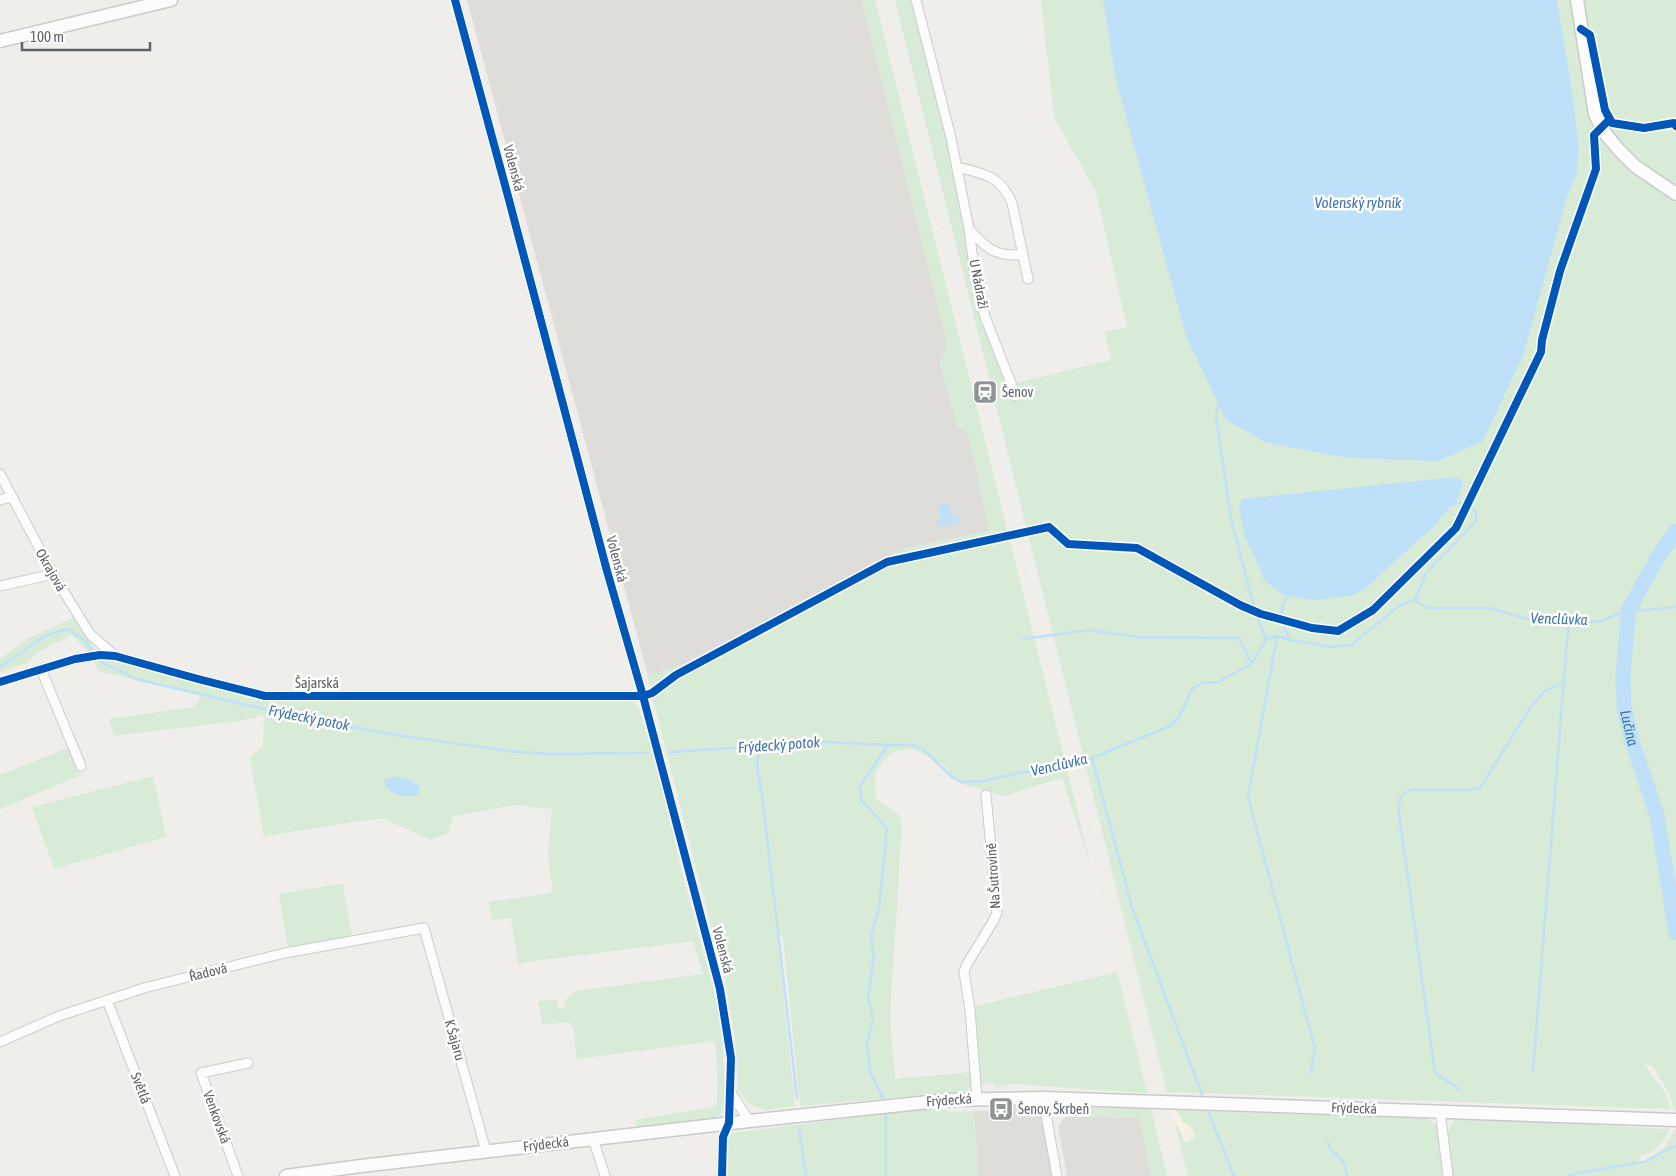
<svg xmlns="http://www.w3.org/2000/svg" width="1676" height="1176" viewBox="0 0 1676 1176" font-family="'Asap Condensed',sans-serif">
<rect width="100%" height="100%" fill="#efeeea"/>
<path fill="#dfddda" d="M467 0H862L948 345 941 363 968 434 990 531 902 549 685 664 648 676Z
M1020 1106 1030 1109 1041 1117 1053 1176H978L974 1111H994V1115H1002L1003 1110Z
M1066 1116 1140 1118 1151 1176H1067L1058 1126Z"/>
<path fill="#d8ebd6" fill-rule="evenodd" d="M862 0H875L1091 866 1062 778 1004 796 959 783 944 765 911 748 895 751 882 762 876 772 875 790 876 799 900 816 902 825 890 1017 895 1079 970 1072 971 1086 967 1091 800 1106 783 936 777 935 795 1106 764 1110 748 1103 738 1089 735 1038 725 980 647 676 685 664 902 549 990 531 968 434 957 426 940 363 948 345Z
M895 0H911L937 101 947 131 977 294 1015 383 1111 360 1105 332 1127 327 1096 192 1054 117 1041 0H1103L1115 76 1226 420 1266 443 1348 458 1566 200 1577 173 1579 147 1570 77 1557 0H1572L1590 120 1610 149 1623 163 1676 200V1111H1674L1669 1093 1652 1065H1643C1651 1072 1671 1097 1670 1109L1167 1092ZM1454 477 1458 499 1431 529 1366 588 1401 483Z
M1583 0H1676V189L1626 150 1610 130 1598 108Z
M73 618 98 652 92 655 72 635 38 652 25 664 0 672V659L29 638Z
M101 659 115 660 265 698 627 700 633 702 638 707 658 770 683 877 716 999 723 1044 725 1105 721 1114 717 1117 710 1118 637 1128 636 1120 716 1106 718 1083 715 1041 577 1059 573 1027 569 1022 542 1025 538 1001 557 1000 558 1009 565 1007V1000L577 991 703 974 693 941 518 963 511 918 492 920 489 902 553 893 548 856 552 809 515 805 453 816 449 832 431 840 382 818 264 836 250 759 252 755 263 747 264 720 266 718 261 714 255 718 238 721 114 736 109 719 193 707 201 699 199 695 98 671 94 660Z
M65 749H70L81 775 0 809V775Z
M153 776 166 837 54 869 32 807Z
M339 884H343L352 937 289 947 287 943 279 894Z
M1117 972 1147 1093 1011 1084 995 1088 994 1083 979 1084 973 1014 976 1006Z
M1070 1107 1151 1109 1167 1176H1151L1140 1118 1066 1116Z
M942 1109 950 1112 974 1111 978 1176H727L728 1138 733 1133 890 1113Z
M1176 1110 1428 1119 1438 1126 1445 1176H1188L1174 1119 1185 1142 1190 1127 1183 1123Z
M1454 1119H1474L1669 1129C1664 1144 1656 1151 1641 1156L1639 1167C1645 1158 1654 1156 1661 1150 1668 1144 1671 1137 1674 1129H1676V1176H1451L1448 1131Z"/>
<path fill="#f6f1e1" d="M1172 1109 1176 1110 1183 1122 1190 1127 1195 1134 1194 1137 1188 1142H1185L1174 1119Z"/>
<path fill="#bfe0f9" d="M1103 0H1557L1570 77 1579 147 1577 173 1566 200 1524 353 1483 441 1438 461 1348 458 1266 443 1226 420 1186 336 1115 76Z
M1454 477 1463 481 1458 499 1431 529 1366 588 1354 595 1314 600 1284 595 1265 581 1245 537 1239 509 1242 499Z
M949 503 952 515 957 514 959 523 939 527 937 520 941 518 938 505Z
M393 777C403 777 411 779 419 786L420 794C409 799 387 796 384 782L386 779Z"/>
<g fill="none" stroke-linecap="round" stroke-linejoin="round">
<path stroke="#bfe0f9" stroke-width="2.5" d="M1219 401 1216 416 1231 518 1255 611 1266 639
M1290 594C1275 610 1283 623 1290 640
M1415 600 1426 573 1476 521V512C1468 504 1463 500 1452 505
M1629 612 1676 607
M1277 636 1248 797 1315 1049 1311 1072
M1023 639 1090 630 1138 637 1239 638 1252 664
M0 667 47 635 68 629 85 641 101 662 136 679 310 720 403 736 509 751 550 754 648 753
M760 746 757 765 763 802 797 1098
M670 752 825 742 888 745
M1092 758 1132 907 1204 1100
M1533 1070 1569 616
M1459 1089 1435 1073 1398 806 1402 795 1410 790H1470L1480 788 1532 705 1545 691 1563 682
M885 1102 870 1071 867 1043 873 1019 868 997 874 958 871 936 879 908 887 828 862 801 860 786 888 745H912L923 749 952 777 962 782 982 781 1023 772 1051 770 1071 764 1092 758 1170 726 1179 717 1192 689 1202 683 1218 682 1252 664 1266 639 1277 636 1290 640 1332 647 1351 645 1400 605 1415 600 1427 608H1489L1535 621 1559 616H1569L1589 622 1602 621 1629 609
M1207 1108 1234 1176
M799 1129 806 1176
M1328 1142 1330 1149 1343 1161 1347 1176
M886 1176V1110
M1569 1176 1578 1173 1644 1162 1676 1145"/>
<path stroke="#bfe0f9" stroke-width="15" id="s1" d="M1676 531 1658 557 1629 609 1623 673 1624 707 1632 741 1657 815 1676 933"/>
<defs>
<path id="street" d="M455 0 509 200 607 571 643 696 720 989 731 1058 729 1123 723 1137 722 1176
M916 0 951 138 969 229 975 275 985 317 1016 396
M957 167C983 173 1001 176 1012 203L1028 279
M969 229C987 249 994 256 1022 255
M0 474 53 574 90 634 115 656
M0 500 11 497
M0 586 53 574
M41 669 81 766
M0 682 75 659 100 655 115 656 198 679 265 696H643
M107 1000 175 1176
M0 1042 59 1016 144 988 285 953 424 928 486 1151
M730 1091 749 1121
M977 1098 970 1010 964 972 967 964 994 920 997 912 986 795
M1043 1098 1057 1176
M1440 1111 1448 1176
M593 1139 605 1176
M238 1176 201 1073 248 1063"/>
<path id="secondary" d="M1577 0 1595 114 1604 132 1619 150 1635 166 1676 194
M0 41 171 0
M1191 1103 1676 1120
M286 1176 361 1166 749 1121 948 1100 1043 1098 1129 1101"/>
</defs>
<use href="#street" stroke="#cbcccc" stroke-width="11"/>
<use href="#secondary" stroke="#cacacb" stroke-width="15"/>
<use href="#street" stroke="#fdfcfc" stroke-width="9"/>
<use href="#secondary" stroke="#fdfcfc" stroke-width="12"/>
<path stroke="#e4e4e4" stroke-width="2.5" stroke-dasharray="1 6" stroke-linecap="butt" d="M882 0 1175 1176"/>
<defs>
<path id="secondary-bridge" d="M1129 1101 1191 1103"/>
</defs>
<use href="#secondary-bridge" stroke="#cacacb" stroke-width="15" stroke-linecap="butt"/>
<use href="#secondary-bridge" stroke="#fdfcfc" stroke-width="12"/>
<defs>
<path id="cycleway" d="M455 0 509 200 607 571 643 696 720 989 731 1058 729 1123 723 1137 722 1176
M1581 29 1590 35 1605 110 1612 123 1644 128 1674 123 1676 126
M0 682 75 659 100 655 115 656 198 679 265 696H643L652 693 676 675 887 562 1049 527 1068 544 1137 548 1240 605 1261 614 1312 628 1338 631 1373 610 1456 528 1541 352 1542 340 1560 271 1596 169 1594 135 1610 119"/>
</defs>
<use href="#cycleway" stroke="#fff" stroke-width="11"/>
<use href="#cycleway" stroke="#0057b8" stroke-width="8"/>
</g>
<defs>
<symbol id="station-square" viewBox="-11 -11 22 22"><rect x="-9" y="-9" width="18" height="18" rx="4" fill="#919496" stroke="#fff"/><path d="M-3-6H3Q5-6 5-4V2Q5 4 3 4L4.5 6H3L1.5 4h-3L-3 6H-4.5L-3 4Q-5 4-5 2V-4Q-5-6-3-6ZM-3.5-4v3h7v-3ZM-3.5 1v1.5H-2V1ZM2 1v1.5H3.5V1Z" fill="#fff"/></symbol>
<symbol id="bus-square" viewBox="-11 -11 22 22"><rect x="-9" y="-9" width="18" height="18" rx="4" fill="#919496" stroke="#fff"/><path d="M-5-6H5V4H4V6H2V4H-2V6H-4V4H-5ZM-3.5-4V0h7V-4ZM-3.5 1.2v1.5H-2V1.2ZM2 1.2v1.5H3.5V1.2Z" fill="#fff"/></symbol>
</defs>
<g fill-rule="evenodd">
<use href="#station-square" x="971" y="378" width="28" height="28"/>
<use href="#bus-square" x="987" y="1095" width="28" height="28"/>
</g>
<g text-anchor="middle" stroke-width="5" stroke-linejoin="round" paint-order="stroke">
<g font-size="14" fill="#5f6368" stroke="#fff">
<text transform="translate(514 168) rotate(75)" y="5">Volenská</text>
<text transform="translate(979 284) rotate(79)" y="5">U Nádraží</text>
<text transform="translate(617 559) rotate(75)" y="5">Volenská</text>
<text transform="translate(51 570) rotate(60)" y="5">Okrajová</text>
<text x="317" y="688">Šajarská</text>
<text transform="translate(993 876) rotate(-94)" y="5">Na Šutrovině</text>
<text transform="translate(723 950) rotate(75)" y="5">Volenská</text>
<text transform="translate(208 972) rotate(-14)" y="5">Řadová</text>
<text transform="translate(455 1040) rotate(74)" y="5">K Šajaru</text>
<text transform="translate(141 1088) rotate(69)" y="5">Světlá</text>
<text transform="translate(949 1100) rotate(-4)" y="5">Frýdecká</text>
<text transform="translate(1354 1108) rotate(2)" y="5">Frýdecká</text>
<text transform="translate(217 1117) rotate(70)" y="5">Venkovská</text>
<text transform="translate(546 1144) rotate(-7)" y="5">Frýdecká</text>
</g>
<g font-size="14" fill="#5f6368" stroke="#fff" text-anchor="start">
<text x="1002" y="397">Šenov</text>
<text x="1018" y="1114">Šenov, Škrbeň</text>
</g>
<g font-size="15" font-style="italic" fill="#4174aa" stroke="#fff">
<text x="1358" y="208">Volenský rybník</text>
<text transform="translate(1559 619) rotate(2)" y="5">Venclůvka</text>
<text transform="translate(309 718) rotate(11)" y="5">Frýdecký potok</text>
<text dy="5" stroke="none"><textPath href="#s1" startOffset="211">Lučina</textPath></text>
<text transform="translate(779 745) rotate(-4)" y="5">Frýdecký potok</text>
<text transform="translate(1059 765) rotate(-13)" y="5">Venclůvka</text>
</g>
</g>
<path d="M22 42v8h128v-8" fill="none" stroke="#5f6368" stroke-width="2.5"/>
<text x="30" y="42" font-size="15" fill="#5f6368" stroke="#ffffff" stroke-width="4" paint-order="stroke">100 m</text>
</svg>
